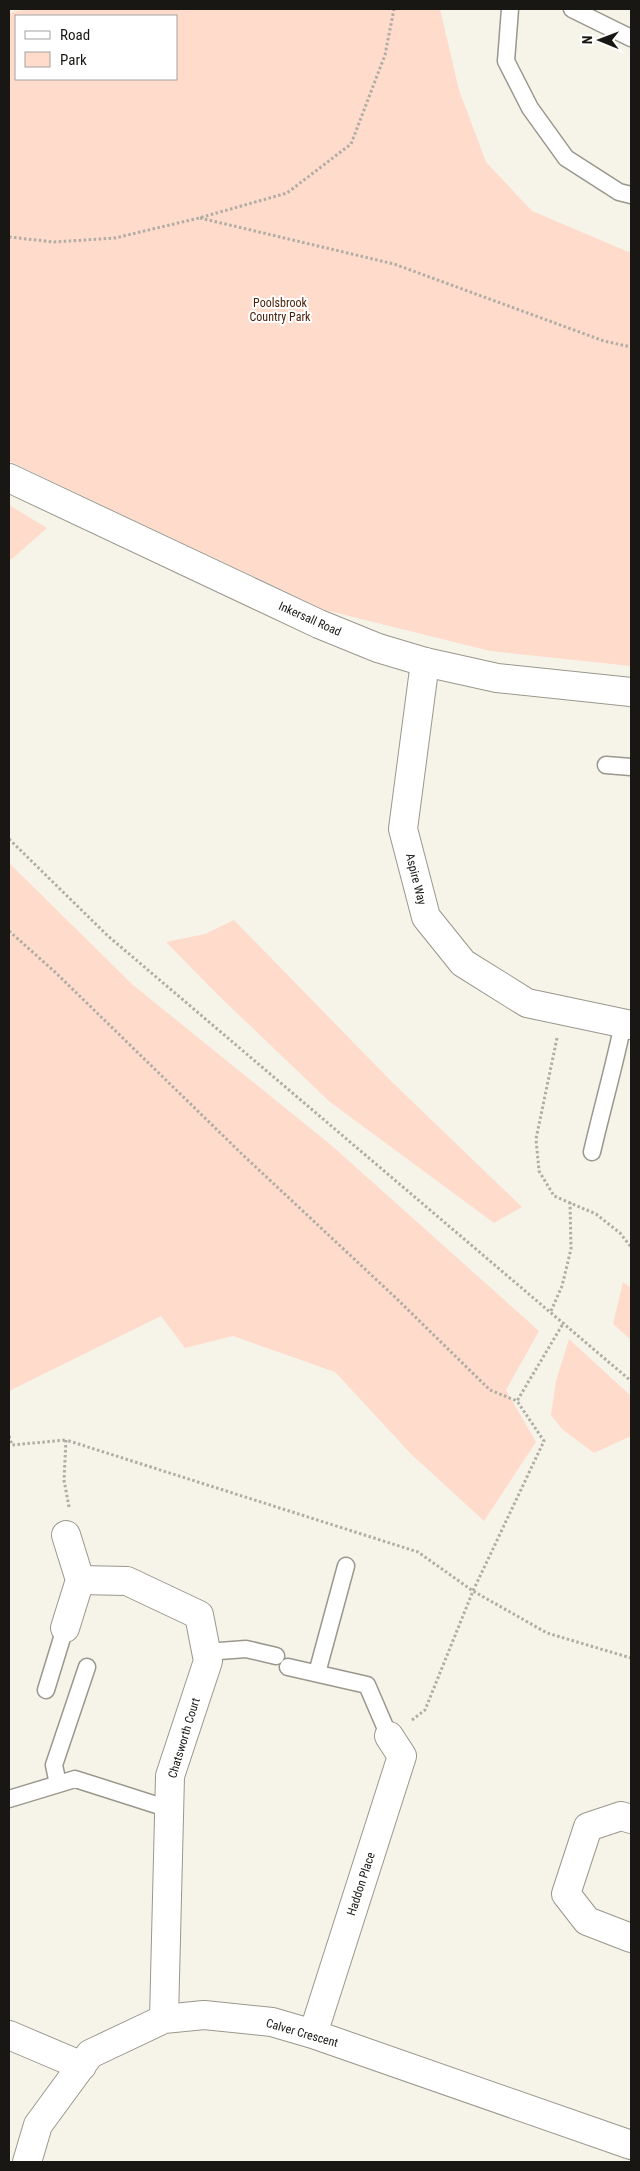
<svg xmlns="http://www.w3.org/2000/svg" width="640" height="2171" viewBox="0 0 640 2171" font-family="'Roboto Condensed',sans-serif">
<rect width="100%" height="100%" fill="#f6f4e9"/>
<path fill="#fedbcb" fill-rule="evenodd" d="M27 9H440L459 90 486 162 532 211 631 253V666L490 651 325 610 9 461V13ZM176 16V79H16V16Z
M9 505 47 528 12 559H9Z
M9 863 133 985 331 1145 539 1331 506 1390 536 1442 484 1521 411 1454 335 1372 233 1336 185 1348 161 1316 9 1391Z
M234 920 392 1082 522 1207 494 1223 330 1102 219 996 166 942 205 934Z
M623 1282 631 1288V1340L613 1324Z
M569 1339 631 1396V1436L594 1453 562 1429 551 1415 556 1381Z"/>
<g fill="none" stroke-linecap="round" stroke-linejoin="round">
<defs>
<path id="lane" d="M510 9 506 61 530 108 566 158 619 192 631 195
M572 9 631 38
M606 765 631 767
M592 1152C602 1109 614 1067 623 1024
M206 1652 246 1649 276 1656
M288 1667 367 1685 389 1736
M317 1673 346 1566
M46 1690 65 1628
M58 1784 54 1765 87 1667
M9 1799 75 1779 169 1809"/>
<path id="street" d="M425 662 403 829 426 917 463 963 527 1003 631 1025
M80 1580 127 1581 199 1615 208 1661 170 1776 164 2019
M65 1628 80 1580 66 1535
M631 1819 621 1816 588 1827 566 1894 587 1921 631 1938
M313 2034 402 1756 389 1736
M9 2035 82 2066
M27 2162 38 2125 90 2054 164 2019 204 2015 272 2022 313 2034 631 2145"/>
<path id="secondary" d="M9 478 319 624 378 648 425 662 497 678 631 692"/>
</defs>
<use href="#lane" stroke="#9a978d" stroke-width="19"/>
<use href="#street" stroke="#9a978d" stroke-width="30"/>
<use href="#secondary" stroke="#9a978d" stroke-width="30"/>
<path stroke="#afada4" stroke-width="3" stroke-dasharray="2.5 2.5" stroke-linecap="butt" d="M200 218 394 264 604 341 631 347
M9 237 54 242 115 238 199 218 287 193 351 144 385 55 394 9
M9 839 108 936 631 1381
M9 931 55 972 244 1156 397 1299 490 1390 517 1401 564 1322
M557 1038 536 1139 539 1171 554 1196 596 1214 620 1233 631 1247
M551 1311 562 1286 571 1249 570 1202
M9 1436 12 1445 66 1440
M69 1507 64 1480 66 1440 418 1552 473 1591 547 1633 631 1658
M412 1720 425 1710 473 1591 544 1441 517 1401"/>
<use href="#lane" stroke="#fff" stroke-width="16"/>
<use href="#street" stroke="#fff" stroke-width="28"/>
<use href="#secondary" stroke="#fff" stroke-width="28"/>
</g>
<g text-anchor="middle" stroke-width="4" stroke-linejoin="round" paint-order="stroke">
<g font-size="12" fill="#4c2007" stroke="#fff">
<text x="280" y="307">Poolsbrook<tspan x="280" dy="14">Country Park</tspan></text>
</g>
<g font-size="12" fill="#181713" stroke="#fff">
<text transform="translate(310 619) rotate(24)" y="4">Inkersall Road</text>
<text transform="translate(416 879) rotate(76)" y="4">Aspire Way</text>
<text transform="translate(184 1738) rotate(-73)" y="4">Chatsworth Court</text>
<text transform="translate(361 1884) rotate(-72)" y="4">Haddon Place</text>
<text transform="translate(302 2033) rotate(16)" y="4">Calver Crescent</text>
</g>
</g>
<rect width="640" height="2171" fill="none" stroke="#181713" stroke-width="20"/>
<rect x="15" y="15" width="162" height="65" fill="#ffffff" stroke="#a3a2a1"/>
<rect x="25" y="31" width="25" height="8" fill="#ffffff" stroke="#a3a2a1"/>
<text x="60" y="40" font-size="15" fill="#181713">Road</text>
<rect x="25" y="52" width="25" height="15" fill="#fedbcb" stroke="#a3a2a1"/>
<text x="60" y="65" font-size="15" fill="#181713">Park</text>
<g transform="translate(600 40) rotate(271)" stroke="#ffffff" stroke-width="4" paint-order="stroke">
<path d="M0-4L9 19L0 12L-9 19Z" fill="#181713"/>
<text y="-8" font-size="14" font-weight="bold" text-anchor="middle" fill="#181713">N</text>
</g>
</svg>
